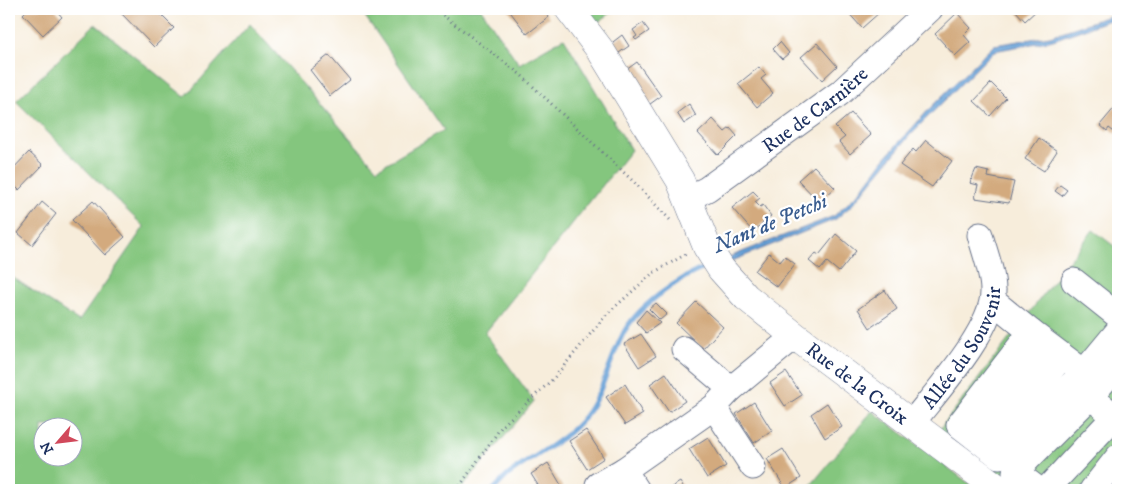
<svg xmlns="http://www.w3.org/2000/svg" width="1127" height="499" viewBox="0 0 1127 499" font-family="'IM FELL DW Pica',serif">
<rect width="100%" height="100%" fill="#fff"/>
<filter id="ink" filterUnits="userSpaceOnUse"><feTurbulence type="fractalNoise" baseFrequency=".02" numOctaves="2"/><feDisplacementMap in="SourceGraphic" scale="10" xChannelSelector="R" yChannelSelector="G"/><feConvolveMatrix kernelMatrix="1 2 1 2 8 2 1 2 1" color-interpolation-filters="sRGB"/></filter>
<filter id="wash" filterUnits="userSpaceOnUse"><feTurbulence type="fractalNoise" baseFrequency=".0096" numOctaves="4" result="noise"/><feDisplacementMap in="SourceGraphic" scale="20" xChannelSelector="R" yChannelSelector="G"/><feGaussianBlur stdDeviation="1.12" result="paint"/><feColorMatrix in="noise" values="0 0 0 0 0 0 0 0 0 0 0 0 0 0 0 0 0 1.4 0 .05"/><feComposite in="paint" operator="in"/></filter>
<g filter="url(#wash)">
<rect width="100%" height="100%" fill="#f7eddb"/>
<path fill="#84c67e" stroke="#507a6e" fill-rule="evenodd" d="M360 9H481L519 64 564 38 631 150 485 333 534 401 460 490H9V275L79 321 144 227 16 101 95 24 185 97 250 24 377 169 444 130ZM42 426H72V456H42Z
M579 9H617L592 26Z
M1093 230 1118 249V475L1106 490H1022L939 430Z
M872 411 978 490H807Z"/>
<path fill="#659fd5" stroke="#40679a" d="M1118 13V17L1053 40 994 51 910 135 852 205 836 219 722 265 719 261 834 216 858 194 884 159 933 105 994 45 1050 36Z"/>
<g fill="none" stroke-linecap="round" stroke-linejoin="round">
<path stroke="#659fd5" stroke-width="5" d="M493 490C499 484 505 477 512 472 536 454 566 441 585 416 603 393 609 362 622 336 635 308 680 276 710 266"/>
</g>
<g id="blocks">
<path fill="#d3aa7e" d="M28 9H55L62 17 43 35 23 14Z
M117 9H155L174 28 154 47Z
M508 9H543L549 17 527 34Z
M845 9H877L880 12 862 28Z
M1014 9H1038L1025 21Z
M957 13 971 28 964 35 970 42 955 56 935 34Z
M643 23 649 31 636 40 634 38 637 36 633 30Z
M622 35 629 46 616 55 609 45Z
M780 42 789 53 782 59 773 49Z
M817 43 837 66 822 80 801 57Z
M329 55 350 80 330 96 310 70Z
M637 62 661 96 646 107 622 73Z
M759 67 766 75 761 79 773 93 757 107 738 84Z
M991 83 1006 98 990 116 974 101Z
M689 104 696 116 684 124 677 113Z
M1116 106 1118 108V135L1109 128 1107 131 1100 125Z
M851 113 871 135 850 154 839 142 845 137 835 127Z
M713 119 725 132 730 128 737 136 718 155 698 133Z
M1039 138 1057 151 1044 171 1025 159Z
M926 140 952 161 932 187 900 165 913 149 916 152Z
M29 152 43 165 19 190 9 180V173Z
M814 166 835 188 819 202 798 180Z
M976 169 989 172 988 177 1014 182 1009 203 975 198 978 185 970 183Z
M1060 185 1067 190 1062 196 1055 191Z
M753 191 760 198 755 202 760 207 763 205 771 216 753 232 732 208Z
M93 201 125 237 105 255 72 220Z
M42 202 56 214 32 245 18 233Z
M836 234 856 251 839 272 827 262 820 270 809 261 816 253 819 255Z
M769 253 780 262 785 256 795 264 777 287 755 271Z
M885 290 897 309 870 328 858 309Z
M696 302 723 327 703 349 676 323Z
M656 303 667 314 660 320 649 309Z
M646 310 660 323 646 333 636 322Z
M641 334 656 356 639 367 624 344Z
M786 372 802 395 785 406 770 383Z
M666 373 685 401 669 412 650 384Z
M625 384 643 414 625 425 606 397Z
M754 402 772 431 754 443 736 414Z
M827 403 842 427 825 438 811 414Z
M586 430 604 458 587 469 569 441Z
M708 437 726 466 707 478 689 449Z
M783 449 801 478 785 488 767 459Z
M548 463 564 490H541L531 474Z
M680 482 685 490H667Z"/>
</g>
</g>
<g filter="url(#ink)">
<use href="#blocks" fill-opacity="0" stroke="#68728a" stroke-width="1"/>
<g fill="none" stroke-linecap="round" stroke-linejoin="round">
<defs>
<g id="minor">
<path id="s1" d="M689 198 707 189 840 93 930 9"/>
<path d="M1074 281 1118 316"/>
<path d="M993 301 1031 332"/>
<path d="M684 349 731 389"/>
<path d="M1084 372 1031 332 959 425 999 456 1084 372 1118 331"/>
<path d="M714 407 753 467"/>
<path id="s2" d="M912 423C935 393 994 329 993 291 993 273 985 253 980 235"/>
<path d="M975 437 1046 344"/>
<path d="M1000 437 1062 356"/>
<path d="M598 485 624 470"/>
<path d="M637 490 624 470 714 407 731 389 795 336"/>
<path d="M1039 490 1015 472 1090 397 1118 365"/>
<path d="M1046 490 1115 416 1090 397"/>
<path d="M1092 490 1118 457"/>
</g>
<g id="major">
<path id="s3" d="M569 9 601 51 680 180 707 247 721 269 746 297 795 336 1000 490"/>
</g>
</defs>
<use href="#minor" stroke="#68728a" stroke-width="27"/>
<use href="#major" stroke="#68728a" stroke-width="29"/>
<path stroke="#68728a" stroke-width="3" stroke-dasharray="1 4" stroke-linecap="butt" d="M435 9 521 75 637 185 672 222
M457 490 502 426 553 379 607 314 653 273 688 253
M511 490 512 488 515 490"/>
<use href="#minor" stroke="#fff" stroke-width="25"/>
<use href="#major" stroke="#fff" stroke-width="28"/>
</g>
</g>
<g text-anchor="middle" stroke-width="4.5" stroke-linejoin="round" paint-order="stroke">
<g font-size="20" fill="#1b2f5e" stroke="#fff">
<text dy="7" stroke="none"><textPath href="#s1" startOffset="154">Rue de Carnière</textPath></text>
<text dy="7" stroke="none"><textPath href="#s2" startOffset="92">Allée du Souvenir</textPath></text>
<text dy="7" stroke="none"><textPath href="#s3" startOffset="481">Rue de la Croix</textPath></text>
</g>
<g font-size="21" font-style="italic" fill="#395c8e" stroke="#fff">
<text transform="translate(770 223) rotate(-23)" y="7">Nant de Petchi</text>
</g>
</g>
<rect width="1127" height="499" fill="none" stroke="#fff" stroke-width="30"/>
<g transform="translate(58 442) rotate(242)"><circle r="24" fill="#ffffff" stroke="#a4acbf"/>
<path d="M0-4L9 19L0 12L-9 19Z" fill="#d1495b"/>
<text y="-8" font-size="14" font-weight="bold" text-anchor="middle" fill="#1b2f5e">N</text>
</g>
</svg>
